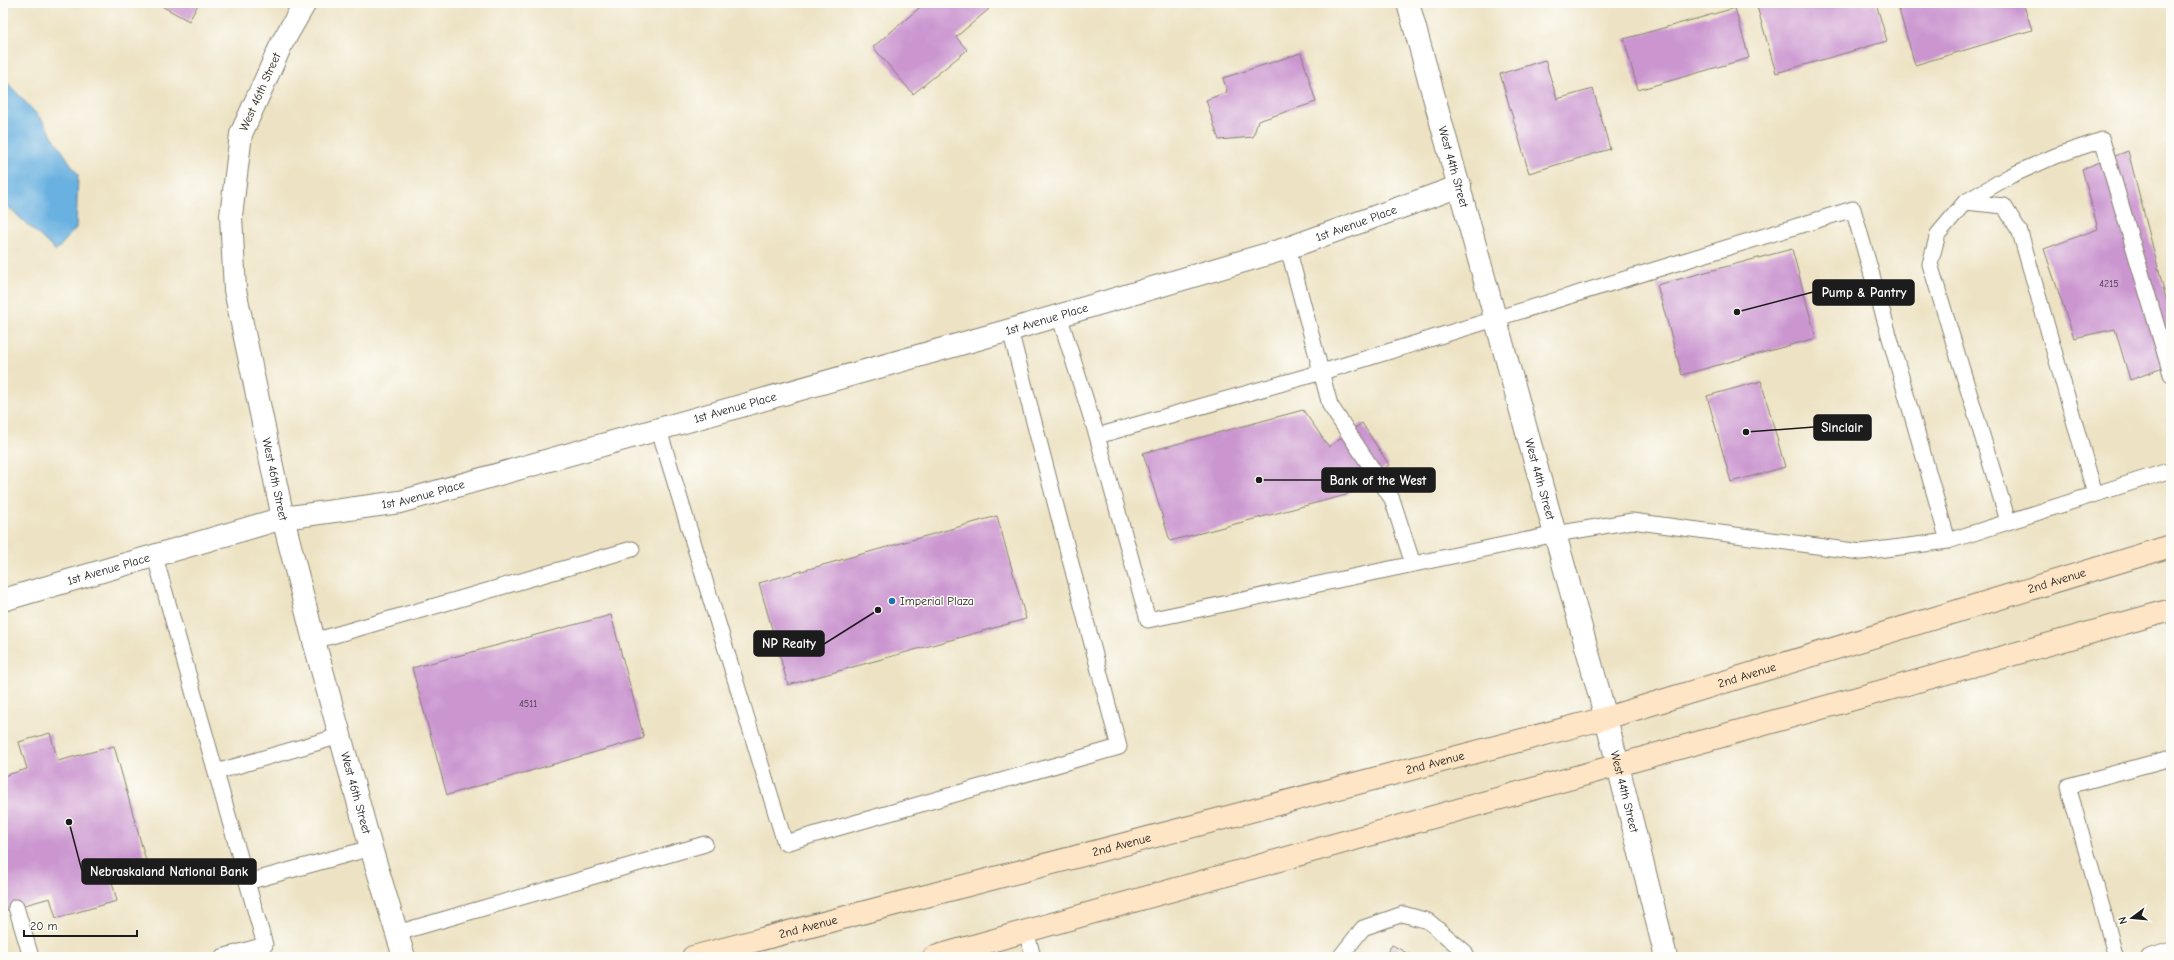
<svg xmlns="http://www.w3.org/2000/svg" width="2174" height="960" viewBox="0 0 2174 960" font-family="'Comic Neue',sans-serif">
<rect width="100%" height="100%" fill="#fdfcf7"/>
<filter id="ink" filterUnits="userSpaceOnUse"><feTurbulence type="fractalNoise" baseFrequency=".025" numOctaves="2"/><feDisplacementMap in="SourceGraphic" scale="8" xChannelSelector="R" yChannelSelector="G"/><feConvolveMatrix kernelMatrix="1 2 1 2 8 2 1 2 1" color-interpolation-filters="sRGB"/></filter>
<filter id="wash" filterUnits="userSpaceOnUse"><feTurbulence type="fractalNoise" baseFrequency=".012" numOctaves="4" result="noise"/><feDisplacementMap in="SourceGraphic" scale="16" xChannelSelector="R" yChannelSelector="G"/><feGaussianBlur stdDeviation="0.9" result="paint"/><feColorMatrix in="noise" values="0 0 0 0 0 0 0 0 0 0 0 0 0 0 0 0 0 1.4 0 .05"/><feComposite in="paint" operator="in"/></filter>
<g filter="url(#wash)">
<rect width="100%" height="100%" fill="#ede3c4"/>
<path fill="#69b1e0" stroke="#42667e" d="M3 78 42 120 78 175 76 228 56 251 3 202Z"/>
<g id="blocks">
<path fill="#cb96d0" d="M156 3H199L189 21Z
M925 3H983L989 9 956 37 967 50 913 94 873 47Z
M1756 3H1801L1803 7 1816 3H1876L1887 41 1776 73Z
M1897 3H2023L2032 30 1915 65Z
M1735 8 1749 58 1638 90 1624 39Z
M1301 53 1316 102 1258 121 1253 137 1219 140 1206 100 1227 92 1223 78Z
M1545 60 1557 99 1593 89 1610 149 1529 173 1500 74Z
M2128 151 2171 318V365L2130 380 2115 329 2074 338 2044 249 2098 229 2082 169Z
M1792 249 1816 338 1682 375 1657 285Z
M1761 381 1785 467 1731 482 1707 396Z
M1303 410 1329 447 1362 423 1389 465 1346 495 1170 541 1143 453Z
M997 516 1026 619 788 685 759 583Z
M611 615 644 738 447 795 412 668Z
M50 733 58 761 114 746 148 868 111 878 117 901 56 918 50 898 3 911V776L27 769 19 742Z
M1392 945 1403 951 1415 957H1384Z"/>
</g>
</g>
<g filter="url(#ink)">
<use href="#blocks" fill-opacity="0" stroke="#848070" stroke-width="1"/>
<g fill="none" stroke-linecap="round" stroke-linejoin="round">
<defs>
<path id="service" d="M1965 202 2004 206 2020 232 2095 494
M1288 248 1330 405 1392 499 1413 564
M1059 315 1097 436 1148 620 1556 534 1632 521 1861 552 1948 541 2171 470
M659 430 785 843 1119 747 1010 330
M1097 436 1322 372 1853 209 1948 541
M2008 521 1930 264 1938 234 1965 202 2010 176 2055 156 2102 140 2171 374
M155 557 247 882
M314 641 632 549
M216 772 340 736
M16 907 31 957
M1026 931 1033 957
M397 933 705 844
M222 957 265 945 247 882 371 848
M1340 957 1363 928 1403 914 1428 921 1465 952 1467 957
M2116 957 2068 786 2171 758
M2149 957 2171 950"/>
<g id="minor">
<path id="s1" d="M305 3 282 43 241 134 231 216 235 290 283 518 314 641 371 848 404 957"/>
<path id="s2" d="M1408 3 1606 718"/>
<path id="s3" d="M3 600 283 518 400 502 1010 330 1288 248 1460 186"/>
</g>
<g id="tertiary">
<path id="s4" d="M1606 718 1666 957"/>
</g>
<g id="secondary">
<path id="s5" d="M693 957 1606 718 2171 546"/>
<path d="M934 957 2171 610"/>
</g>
</defs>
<use href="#service" stroke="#848070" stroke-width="17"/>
<use href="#minor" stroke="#848070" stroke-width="24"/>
<use href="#tertiary" stroke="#848070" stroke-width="24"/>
<use href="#secondary" stroke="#848070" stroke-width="24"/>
<use href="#service" stroke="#fff" stroke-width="15"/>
<use href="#minor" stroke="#fff" stroke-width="22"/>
<use href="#tertiary" stroke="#fff" stroke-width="22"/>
<use href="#secondary" stroke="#fee5c5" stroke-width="22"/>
</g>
</g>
<circle fill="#1f6fb2" stroke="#fdfcf7" stroke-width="1.5" cx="892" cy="601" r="4"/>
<g text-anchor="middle" stroke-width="3" stroke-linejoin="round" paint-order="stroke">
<g font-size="10" fill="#483a49">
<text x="2109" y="287">4215</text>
<text x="528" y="707">4511</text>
</g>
<g font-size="12" fill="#1c1c1c" stroke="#fdfcf7">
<text transform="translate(260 92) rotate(-66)" y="4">West 46th Street</text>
<text dy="4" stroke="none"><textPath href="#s2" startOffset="170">West 44th Street</textPath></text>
<text dy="4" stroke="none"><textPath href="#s3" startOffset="1406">1st Avenue Place</textPath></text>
<text dy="4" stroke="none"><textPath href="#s3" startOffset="1082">1st Avenue Place</textPath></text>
<text dy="4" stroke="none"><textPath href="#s3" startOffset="758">1st Avenue Place</textPath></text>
<text dy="4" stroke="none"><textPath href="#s1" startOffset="496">West 46th Street</textPath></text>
<text dy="4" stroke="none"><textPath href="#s2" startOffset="494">West 44th Street</textPath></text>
<text dy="4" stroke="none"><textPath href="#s3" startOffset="434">1st Avenue Place</textPath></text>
<text dy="4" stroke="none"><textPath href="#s3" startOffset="110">1st Avenue Place</textPath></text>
<text dy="4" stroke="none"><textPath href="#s5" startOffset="1415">2nd Avenue</textPath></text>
<text dy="4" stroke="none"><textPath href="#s5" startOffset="1091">2nd Avenue</textPath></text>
<text dy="4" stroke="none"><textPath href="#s5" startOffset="767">2nd Avenue</textPath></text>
<text dy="4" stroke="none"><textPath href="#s1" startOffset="820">West 46th Street</textPath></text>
<text dy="4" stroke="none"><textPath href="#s4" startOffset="76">West 44th Street</textPath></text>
<text dy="4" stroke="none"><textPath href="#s5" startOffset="443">2nd Avenue</textPath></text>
<text dy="4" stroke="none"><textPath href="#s5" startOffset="119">2nd Avenue</textPath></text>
</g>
<g font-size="12" fill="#1c1c1c" stroke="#fdfcf7" text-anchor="start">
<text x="900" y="605">Imperial Plaza</text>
</g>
</g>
<path fill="none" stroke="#1c1c1c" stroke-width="1.5" d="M1737 312L1813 292M1746 432L1814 427M1259 480L1322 480M878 610L824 644M69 822L82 871"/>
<g fill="#1c1c1c" stroke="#fdfcf7" stroke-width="1.5">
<circle cx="1737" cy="312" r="4"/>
<circle cx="1746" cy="432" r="4"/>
<circle cx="1259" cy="480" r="4"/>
<circle cx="878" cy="610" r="4"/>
<circle cx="69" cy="822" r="4"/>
</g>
<g fill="#1c1c1c" stroke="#1c1c1c" stroke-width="1.5">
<rect x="1813" y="280" width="101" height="25" rx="4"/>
<rect x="1814" y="415" width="57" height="25" rx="4"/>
<rect x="1322" y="468" width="113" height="24" rx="4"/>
<rect x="754" y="631" width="70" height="25" rx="4"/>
<rect x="82" y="859" width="174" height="25" rx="4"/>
</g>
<g font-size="13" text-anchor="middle" font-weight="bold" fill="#fff">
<text x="1864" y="297">Pump &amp; Pantry</text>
<text x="1842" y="432">Sinclair</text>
<text x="1378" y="485">Bank of the West</text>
<text x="789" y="648">NP Realty</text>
<text x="169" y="876">Nebraskaland National Bank</text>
</g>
<rect width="2174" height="960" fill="none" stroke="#fdfcf7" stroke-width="16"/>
<g transform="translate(2132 918) rotate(254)" stroke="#fdfcf7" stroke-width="3" paint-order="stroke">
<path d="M0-3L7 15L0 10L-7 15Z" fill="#1c1c1c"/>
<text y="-6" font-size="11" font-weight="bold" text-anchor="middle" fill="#1c1c1c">N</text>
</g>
<path d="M24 930v6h113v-6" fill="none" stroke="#1c1c1c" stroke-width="2"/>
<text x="30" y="930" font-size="12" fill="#1c1c1c" stroke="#fdfcf7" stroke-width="3" paint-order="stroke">20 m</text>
</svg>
